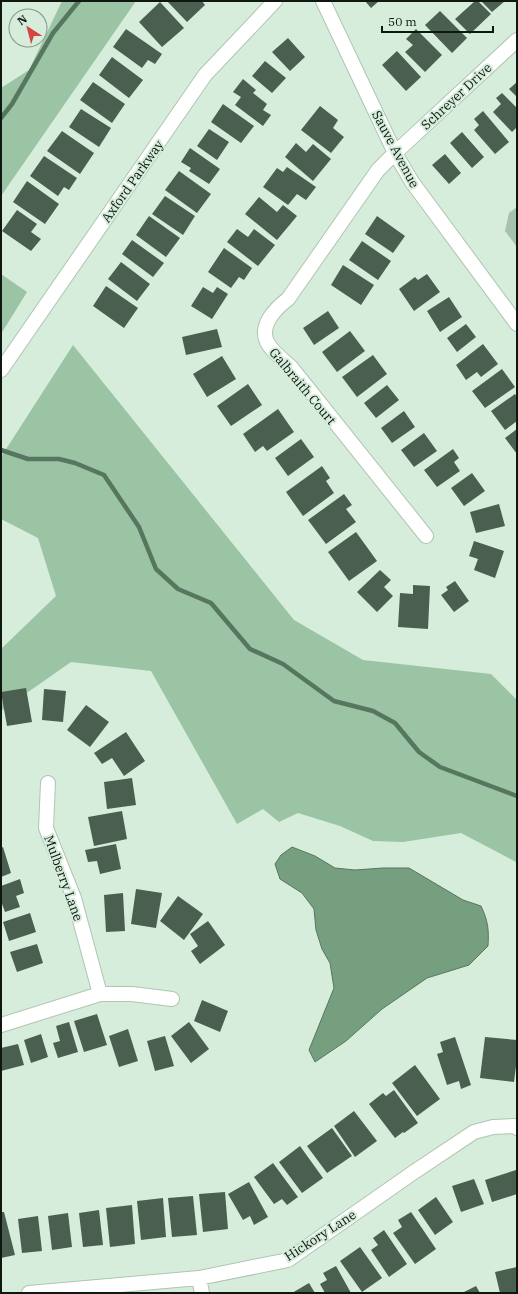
<svg xmlns="http://www.w3.org/2000/svg" width="518" height="1294" viewBox="0 0 518 1294" font-family="'IBM Plex Serif',serif">
<rect width="100%" height="100%" fill="#d6eddb"/>
<path fill="#a6c1ac" d="M517 207V247L505 231 509 213Z"/>
<path fill="#9ac4a4" d="M62 1H136L1 196V88L29 70Z
M1 274 27 292 1 334Z
M73 345 294 620 363 660 491 674 517 700V865L516 862 461 833 403 842 373 841 340 826 298 813 279 822 263 809 237 824 151 671 71 662 1 711V649L56 596 38 538 1 519V457Z"/>
<path fill="#769f80" stroke="#57765f" d="M292 847 315 856 335 868 355 870 383 868H409L463 900 481 906C488 921 489 929 488 946L469 965 427 978 382 1009 346 1041 315 1062 309 1050 334 988 330 963 322 949 316 930 314 909 302 893 280 879 275 864 281 855Z"/>
<g fill="none" stroke-linecap="round" stroke-linejoin="round">
<path stroke="#57765f" stroke-width="4.5" d="M1 118 12 104 53 33 79 1
M1 450 28 459H59L75 463 104 475 139 527 156 569 178 589 211 603 250 649 283 664 334 701 373 711 395 723 419 752 440 767 517 796"/>
</g>
<path fill="#4b5f50" d="M167 1H202L205 5 187 22Z
M365 1H379L371 8Z
M475 1H478L491 14 470 34 455 19Z
M481 1H505L492 12Z
M160 2 184 28 162 47 139 22Z
M440 11 467 38 452 53 425 25Z
M126 29 162 54 155 64 148 60 142 68 113 47Z
M416 29 442 55 425 72 405 52 413 45 406 39Z
M288 38 305 57 290 71 272 52Z
M397 51 421 77 406 91 382 65Z
M112 57 143 80 129 98 99 75Z
M265 61 286 78 272 93 252 76Z
M243 79 256 90 253 93 267 104 263 110 271 115 263 126 235 105 241 97 233 92Z
M93 82 125 104 112 123 80 100Z
M517 82V97L509 89Z
M502 93 517 108V127L512 132 493 112 501 104 496 98Z
M223 104 254 126 241 143 211 122Z
M320 106 338 120 333 128 344 137 331 153 301 130Z
M81 109 111 128 99 147 69 127Z
M483 111 509 142 495 154 474 130 479 125 474 119Z
M209 129 229 142 217 160 197 146Z
M62 131 94 153 80 174 47 151Z
M462 132 484 157 472 168 450 143Z
M296 143 306 152 313 144 331 159 313 181 285 157Z
M190 148 220 169 209 184 189 171 191 168 181 162Z
M445 154 461 173 449 184 432 165Z
M44 156 77 178 69 190 64 187 58 196 30 176Z
M287 167 316 187 306 200 297 194 288 205 263 187 277 168 283 172Z
M179 171 211 194 197 213 165 190Z
M27 181 59 204 45 224 13 202Z
M165 196 195 216 183 235 152 214Z
M259 197 277 212 283 205 297 216 277 240 245 214Z
M17 210 37 224 31 232 41 239 31 251 2 231Z
M149 216 180 238 166 257 136 235Z
M377 216 405 236 393 253 365 234Z
M237 229 248 237 254 229 275 245 258 266 227 242Z
M132 240 164 263 153 277 122 254Z
M362 241 391 261 378 280 349 260Z
M224 248 252 268 244 280 239 277 231 288 208 272Z
M121 262 150 284 137 301 108 279Z
M343 265 374 285 361 305 331 285Z
M427 274 440 292 414 311 399 289 415 277 418 280Z
M106 286 138 308 124 328 93 306Z
M203 287 213 293 217 287 228 294 212 319 191 306Z
M449 297 462 317 440 332 427 311Z
M328 311 339 328 314 345 303 328Z
M466 324 476 337 457 352 447 338Z
M217 329 222 347 186 355 182 337Z
M350 331 365 351 337 372 322 352Z
M483 344 498 364 481 377 477 372 466 380 456 365Z
M373 355 387 374 357 397 342 377Z
M222 356 236 379 207 397 193 374Z
M502 369 515 387 485 408 472 391Z
M248 384 262 405 231 426 217 406Z
M387 385 399 400 376 418 364 403Z
M515 394 517 397V421L505 430 491 411Z
M278 409 294 432 267 451 263 446 255 452 243 434Z
M404 411 415 427 392 443 381 428Z
M517 429V454L505 438Z
M424 433 437 451 414 467 401 450Z
M301 439 314 457 288 476 275 458Z
M453 449 459 458 454 462 460 471 437 487 424 470Z
M322 466 330 478 326 481 334 493 303 516 286 492Z
M472 473 485 491 464 506 451 488Z
M344 494 352 505 346 509 356 522 326 544 308 520Z
M499 504 505 526 476 533 470 512Z
M356 532 377 561 349 581 328 552Z
M474 541 504 551 495 578 474 570 478 559 469 556Z
M380 570 391 580 384 587 393 596 377 612 357 592Z
M455 581 469 601 454 612 441 595 448 590 446 587Z
M413 585 430 586 428 629 398 627 400 593 413 594Z
M26 688 32 722 7 726 1 692Z
M44 689 66 691 63 722 42 720Z
M86 705 109 722 90 747 67 730Z
M126 732 145 761 124 776 112 758 102 764 94 753Z
M132 778 136 805 107 809 104 782Z
M122 811 127 839 94 846 88 817Z
M116 844 121 869 100 874 97 861 88 862 85 850Z
M3 847 11 873 1 877V848Z
M20 879 24 893 16 896 20 907 5 912 1 901V886Z
M136 889 162 893 156 928 131 924Z
M123 893 125 931 106 932 104 895Z
M178 896 203 914 184 940 160 921Z
M30 913 36 932 9 941 3 922Z
M208 921 225 945 200 964 191 951 198 946 190 934Z
M37 944 43 963 17 972 10 952Z
M202 1000 228 1011 220 1032 194 1021Z
M97 1014 107 1045 84 1052 74 1021Z
M69 1022 78 1052 58 1058 53 1043 60 1041 56 1026Z
M189 1022 209 1049 191 1063 171 1036Z
M128 1029 138 1061 119 1067 109 1036Z
M41 1034 48 1057 31 1063 24 1040Z
M165 1036 174 1066 155 1071 147 1041Z
M455 1037 471 1085 461 1089 459 1081 447 1085 437 1054 443 1052 440 1042Z
M485 1037 517 1040V1058L514 1082 480 1078Z
M18 1044 24 1065 1 1071V1048Z
M415 1065 440 1099 417 1116 392 1083Z
M394 1090 418 1123 404 1133 403 1132 395 1138 369 1104 383 1093 386 1096Z
M354 1111 377 1141 355 1157 334 1126Z
M332 1128 352 1156 327 1173 307 1146Z
M300 1146 323 1178 302 1193 279 1162Z
M273 1163 298 1197 287 1205 282 1199 274 1204 254 1177Z
M516 1170 517 1194 492 1202 485 1180Z
M474 1179 484 1204 461 1212 452 1186Z
M249 1182 268 1217 254 1225 250 1216 243 1220 228 1194Z
M225 1192 228 1229 203 1232 199 1194Z
M193 1196 197 1235 172 1237 168 1198Z
M436 1197 453 1222 435 1235 418 1210Z
M163 1198 166 1237 141 1240 137 1201Z
M132 1205 135 1244 110 1247 106 1208Z
M99 1210 103 1245 83 1247 79 1213Z
M1 1212H4L15 1255 1 1258Z
M411 1212 436 1249 415 1264 393 1233 402 1227 398 1220Z
M68 1213 72 1247 52 1250 48 1216Z
M38 1216 42 1251 22 1253 18 1219Z
M384 1230 407 1264 389 1277 371 1250 378 1245 373 1238Z
M360 1247 382 1278 362 1292 340 1261Z
M336 1266 351 1293H325L320 1284 327 1280 323 1273Z
M517 1267V1293H500L495 1272Z
M309 1283 315 1293H292Z
M476 1286 480 1293H462Z"/>
<g fill="none" stroke-linecap="round" stroke-linejoin="round">
<defs>
<path id="minor" d="M323 1 395 153 412 182 517 324
M1 370 205 75 275 1
M426 536 291 367C283 360 272 352 267 342 259 325 276 308 288 299L378 170 395 153 517 40
M48 783 46 828 74 898 100 994
M1 1025 100 994H132L172 999
M199 1278 202 1293
M29 1293 199 1278 288 1260 414 1172 474 1132 493 1127 514 1126 517 1128"/>
</defs>
<use href="#minor" stroke="#afc5b4" stroke-width="16"/>
<use href="#minor" stroke="#fff" stroke-width="14"/>
</g>
<g text-anchor="middle" stroke-width="4" stroke-linejoin="round" paint-order="stroke">
<g font-size="13" fill="#0f1711" stroke="#d6eddb">
<text transform="translate(456 96) rotate(-43)" y="5">Schreyer Drive</text>
<text transform="translate(396 149) rotate(62)" y="5">Sauve Avenue</text>
<text transform="translate(132 181) rotate(-55)" y="5">Axford Parkway</text>
<text transform="translate(303 386) rotate(50)" y="5">Galbraith Court</text>
<text transform="translate(64 878) rotate(70)" y="5">Mulberry Lane</text>
<text transform="translate(320 1235) rotate(-33)" y="5">Hickory Lane</text>
</g>
</g>
<rect width="518" height="1294" fill="none" stroke="#0f1711" stroke-width="4"/>
<g transform="translate(28 28) rotate(324)"><circle r="19" fill="#d6eddb" stroke="#86978a"/>
<path d="M0-3L7 15L0 10L-7 15Z" fill="#d34442"/>
<text y="-6" font-size="11" font-weight="bold" text-anchor="middle" fill="#0f1711">N</text>
</g>
<path d="M382 26v6h111v-6" fill="none" stroke="#0f1711" stroke-width="2"/>
<text x="388" y="26" font-size="12" fill="#0f1711" stroke="#d6eddb" stroke-width="3" paint-order="stroke">50 m</text>
</svg>
